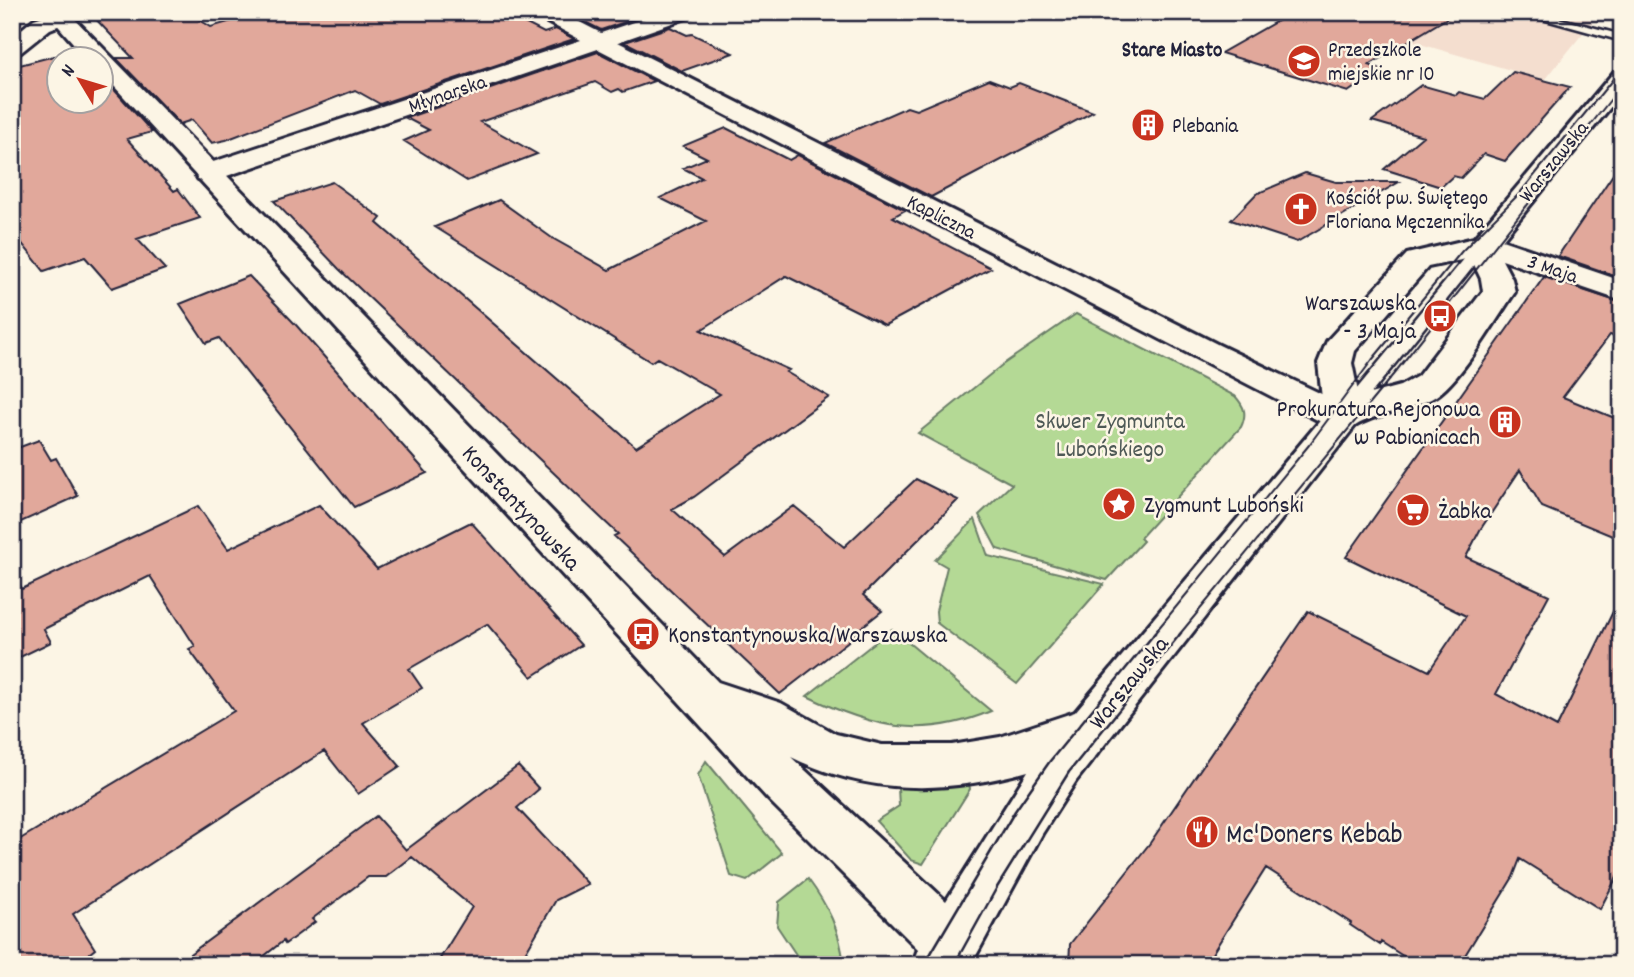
<svg xmlns="http://www.w3.org/2000/svg" width="1634" height="977" viewBox="0 0 1634 977" font-family="Dekko,sans-serif">
<rect width="100%" height="100%" fill="#fcf5e5"/>
<filter id="ink" filterUnits="userSpaceOnUse"><feTurbulence type="fractalNoise" baseFrequency=".0143" numOctaves="2"/><feDisplacementMap in="SourceGraphic" scale="14" xChannelSelector="R" yChannelSelector="G"/><feConvolveMatrix kernelMatrix="1 2 1 2 8 2 1 2 1" color-interpolation-filters="sRGB"/></filter>
<g filter="url(#ink)">
<path fill="#f4decf" d="M1309 12H1600L1545 80Z"/>
<path fill="#b4d995" stroke="#6b7e68" stroke-width="2" d="M1076 314 1235 396C1245 407 1247 414 1241 427L1140 538 1143 541 1107 580 997 549 979 515 1012 484 918 433 1002 365Z
M975 519 988 556 1104 584 1017 684 937 623 936 611 947 567 935 560Z
M892 629 991 711C922 740 871 727 807 696Z
M706 761 782 853 747 881 731 876 698 775Z
M969 783 970 789 923 864 911 860 876 821 899 806 898 788Z
M808 879C828 906 840 930 844 965H803L777 926 779 902Z"/>
<path fill="#e1a89b" stroke="#22223b" stroke-width="2" d="M89 12H141L146 17 163 12H187L211 27 264 12H503L544 33 556 29 574 39 380 104 355 90 226 140 212 143 192 120 180 124 116 58H133Z
M613 12 624 18 635 14 640 17 601 30 583 21Z
M1293 12H1457L1369 65 1381 69 1348 92 1221 53Z
M670 27 687 35 692 34 733 53 682 71 625 42Z
M598 52 654 81 623 92 619 89 612 92 595 82 480 122 537 154 467 181 404 141 429 130 406 118Z
M54 56 81 57 84 60H60V102H102V76L152 132 127 139 174 191 178 189 200 218 137 239 165 269 112 288 85 257 44 271 12 231V67Z
M1513 72 1570 87 1505 161 1484 154 1461 178 1453 176 1441 187 1384 169 1423 136 1372 121 1421 85 1456 95 1459 92 1485 99Z
M989 79 1010 87 1019 83 1093 112 931 197 825 143 907 107 916 110Z
M726 128 789 160 798 155 905 210 893 217 991 268 885 325 786 276 701 330 789 370 786 372 829 397 694 497 672 509 725 557 794 506 844 547 916 479 958 500 863 595 882 611 853 634 855 636 780 694 614 536 618 534 339 269 274 201 332 182 381 218 377 223 636 447 720 394 657 358 651 362 435 227 499 200 552 238 609 270 706 221 660 198 702 178 683 168 707 158 683 146Z
M1622 161V278L1558 256Z
M1305 173 1336 182H1399L1297 242 1231 220 1256 194Z
M249 276 296 325 427 473 354 507 219 338 206 343 180 304Z
M1544 277 1622 303V339L1610 335 1563 397 1622 421V540L1542 507 1520 470 1480 530 1466 557 1549 595 1496 694 1557 727 1622 593V867L1600 909 1520 859 1513 877 1459 965H1417L1381 942 1380 945 1350 925 1351 923 1266 868 1205 965H1069L1070 944 1150 843 1308 611 1429 671 1466 616 1346 557Z
M39 440 51 460 56 458 78 496 12 526V450Z
M319 505 377 569 471 522 581 645 532 677 487 624 409 669 422 688 363 723 400 766 358 794 324 751 73 914 95 949 75 965H12V844L234 711 189 649 195 646 150 576 44 629 51 642 12 661V571L22 589 198 506 228 549Z
M518 766 539 789 517 808 588 884 556 900 518 965H436L472 907 412 857 386 877H368L312 919 315 922 285 944 283 941 253 965H175L376 816 406 850Z"/>
<g fill="none" stroke-linecap="round" stroke-linejoin="round">
<defs>
<path id="lane" d="M1517 12H1535L1622 35V41Z
M1484 240 1491 244 1489 247 1349 421H1337L1334 417 1337 413 1479 241Z"/>
<path id="street" d="M56 12H87L84 16 50 29 20 53 12 55V37L34 19Z
M533 12H560L601 33 663 12H695L692 16 618 42 1219 345 1355 410 1360 418 1355 426 1342 429 1329 426 598 49 218 179 208 181 198 179 195 173 198 167 581 40 536 16Z"/>
<path id="secondary" d="M46 12H68L718 682 781 703 836 734 882 745H952L1000 737 1075 712 1324 416 1318 363 1327 341 1407 254 1474 238 1614 72 1622 70V93L1502 240 1622 281V301L1502 260 1512 279 1515 292C1497 318 1461 380 1436 396 1412 411 1380 411 1355 426L1076 781 1042 834 972 963 912 965 918 949 768 799 102 73V60H88ZM1471 258 1481 279 1483 291 1418 376 1400 386 1359 397 1352 363 1355 351 1428 267ZM791 757C868 795 947 794 1028 771L946 901Z"/>
</defs>
<use href="#lane" stroke="#22223b" stroke-width="5"/>
<use href="#street" stroke="#22223b" stroke-width="6"/>
<use href="#secondary" stroke="#22223b" stroke-width="6"/>
<use href="#lane" fill="#fcf5e5" fill-rule="evenodd"/>
<use href="#street" fill="#fcf5e5" fill-rule="evenodd"/>
<use href="#secondary" fill="#fcf5e5" fill-rule="evenodd"/>
<path stroke="#22223b" stroke-width="2" d="M1153 635 1309 445 1372 360 1462 251 1520 193 1622 68
M1179 635 1397 370 1622 85"/>
<path stroke="#22223b" stroke-width="2.5" d="M924 965 1015 811 1050 761 1155 633
M954 965 996 889 1069 772 1181 633"/>
</g>
</g>
<defs>
<symbol id="school-disc" viewBox="-11 -11 22 22"><circle r="9.5" fill="#c8321e" stroke="#fcf5e5"/><path d="M0-5L7-2L0 1L-7-2ZM-4 1L0 2.5L4 1V4Q0 6-4 4Z" fill="#fff"/></symbol>
<symbol id="building-disc" viewBox="-11 -11 22 22"><circle r="9.5" fill="#c8321e" stroke="#fcf5e5"/><path d="M-4-6H4V6H1V3H-1V6H-4ZM-2.5-4.3h1.7v1.8h-1.7ZM.8-4.3h1.7v1.8H.8ZM-2.5-1h1.7V.8h-1.7ZM.8-1h1.7V.8H.8Z" fill="#fff"/></symbol>
<symbol id="church-disc" viewBox="-11 -11 22 22"><circle r="9.5" fill="#c8321e" stroke="#fcf5e5"/><path d="M-1.2-6h2.4v3.5h3.3v2.4h-3.3V6h-2.4V-.1h-3.3v-2.4h3.3Z" fill="#fff"/></symbol>
<symbol id="bus-disc" viewBox="-11 -11 22 22"><circle r="9.5" fill="#c8321e" stroke="#fcf5e5"/><path d="M-5-6H5V4H4V6H2V4H-2V6H-4V4H-5ZM-3.5-4V0h7V-4ZM-3.5 1.2v1.5H-2V1.2ZM2 1.2v1.5H3.5V1.2Z" fill="#fff"/></symbol>
<symbol id="sight-disc" viewBox="-11 -11 22 22"><circle r="9.5" fill="#c8321e" stroke="#fcf5e5"/><path d="M0-6L1.8-2.2L6-1.7L2.9 1.2L3.7 5.4L0 3.3L-3.7 5.4L-2.9 1.2L-6-1.7L-1.8-2.2Z" fill="#fff"/></symbol>
<symbol id="supermarket-disc" viewBox="-11 -11 22 22"><circle r="9.5" fill="#c8321e" stroke="#fcf5e5"/><path d="M-6-5.5h2.5l.6 2H6L4.5 2H-2.5L-4.4-4H-6ZM-1.5 3.2a1.3 1.3 0 1 0 .1 0ZM3 3.2a1.3 1.3 0 1 0 .1 0Z" fill="#fff"/></symbol>
<symbol id="restaurant-disc" viewBox="-11 -11 22 22"><circle r="9.5" fill="#c8321e" stroke="#fcf5e5"/><path d="M-5-6h1v4h1v-4h1v4h1v-4h1v5L-1.5 .5V6h-2V.5L-5-1ZM5-6V6H3V1.5H1.5Q1.5-4 5-6Z" fill="#fff"/></symbol>
</defs>
<g fill-rule="evenodd">
<use href="#school-disc" x="1285" y="42" width="38" height="38"/>
<use href="#building-disc" x="1129" y="106" width="38" height="38"/>
<use href="#church-disc" x="1282" y="190" width="38" height="38"/>
<use href="#bus-disc" x="1421" y="297" width="38" height="38"/>
<use href="#building-disc" x="1486" y="403" width="38" height="38"/>
<use href="#sight-disc" x="1100" y="485" width="38" height="38"/>
<use href="#supermarket-disc" x="1394" y="491" width="38" height="38"/>
<use href="#bus-disc" x="624" y="615" width="38" height="38"/>
<use href="#restaurant-disc" x="1183" y="813" width="38" height="38"/>
</g>
<g text-anchor="middle" stroke-width="5" stroke-linejoin="round" paint-order="stroke">
<g font-size="21" font-weight="bold" fill="#22223b" stroke="#fcf5e5">
<text x="1172" y="56">Stare Miasto</text>
</g>
<g font-size="21" fill="#22223b" stroke="#fcf5e5" text-anchor="start">
<text x="1328" y="56">Przedszkole<tspan x="1328" dy="24">miejskie nr 10</tspan></text>
<text x="1172" y="132">Plebania</text>
<text x="1326" y="204">Kościół pw. Świętego<tspan x="1326" dy="24">Floriana Męczennika</tspan></text>
</g>
<g font-size="21" fill="#22223b" stroke="#fcf5e5">
<text transform="translate(447 93) rotate(-19)" y="7">Młynarska</text>
<text transform="translate(1553 161) rotate(-51)" y="7">Warszawska</text>
<text transform="translate(942 216) rotate(27)" y="7">Kapliczna</text>
<text transform="translate(1553 268) rotate(19)" y="7">3 Maja</text>
</g>
<g font-size="24" fill="#22223b" stroke="#fcf5e5" text-anchor="start">
<text x="1416" y="310" text-anchor="end">Warszawska<tspan x="1416" dy="28">- 3 Maja</tspan></text>
<text x="1480" y="416" text-anchor="end">Prokuratura Rejonowa<tspan x="1480" dy="28">w Pabianicach</tspan></text>
<text x="1144" y="512">Zygmunt Luboński</text>
<text x="1438" y="518">Żabka</text>
<text x="668" y="642">Konstantynowska/Warszawska</text>
</g>
<g font-size="24" fill="#4e5956" stroke="#fcf5e5">
<text x="1110" y="428">Skwer Zygmunta<tspan x="1110" dy="28">Lubońskiego</tspan></text>
</g>
<g font-size="24" fill="#22223b" stroke="#fcf5e5">
<text transform="translate(522 507) rotate(47)" y="8">Konstantynowska</text>
<text transform="translate(1128 682) rotate(-51)" y="8">Warszawska</text>
</g>
<g font-size="28" fill="#22223b" stroke="#fcf5e5" text-anchor="start">
<text x="1226" y="842">Mc'Doners Kebab</text>
</g>
</g>
<rect width="1634" height="977" fill="none" stroke="#fcf5e5" stroke-width="42"/>
<rect x="21" y="21" width="1592" height="935" fill="none" stroke="#22223b" stroke-width="2.5" filter="url(#ink)"/>
<g transform="translate(80 80) rotate(308)"><circle r="33" fill="#fcf5e5" stroke="#a5a1a1" stroke-width="2"/>
<path d="M0-5L12 26L0 18L-12 26Z" fill="#c8321e"/>
<text y="-10" font-size="19" font-weight="bold" text-anchor="middle" fill="#22223b">N</text>
</g>
</svg>
